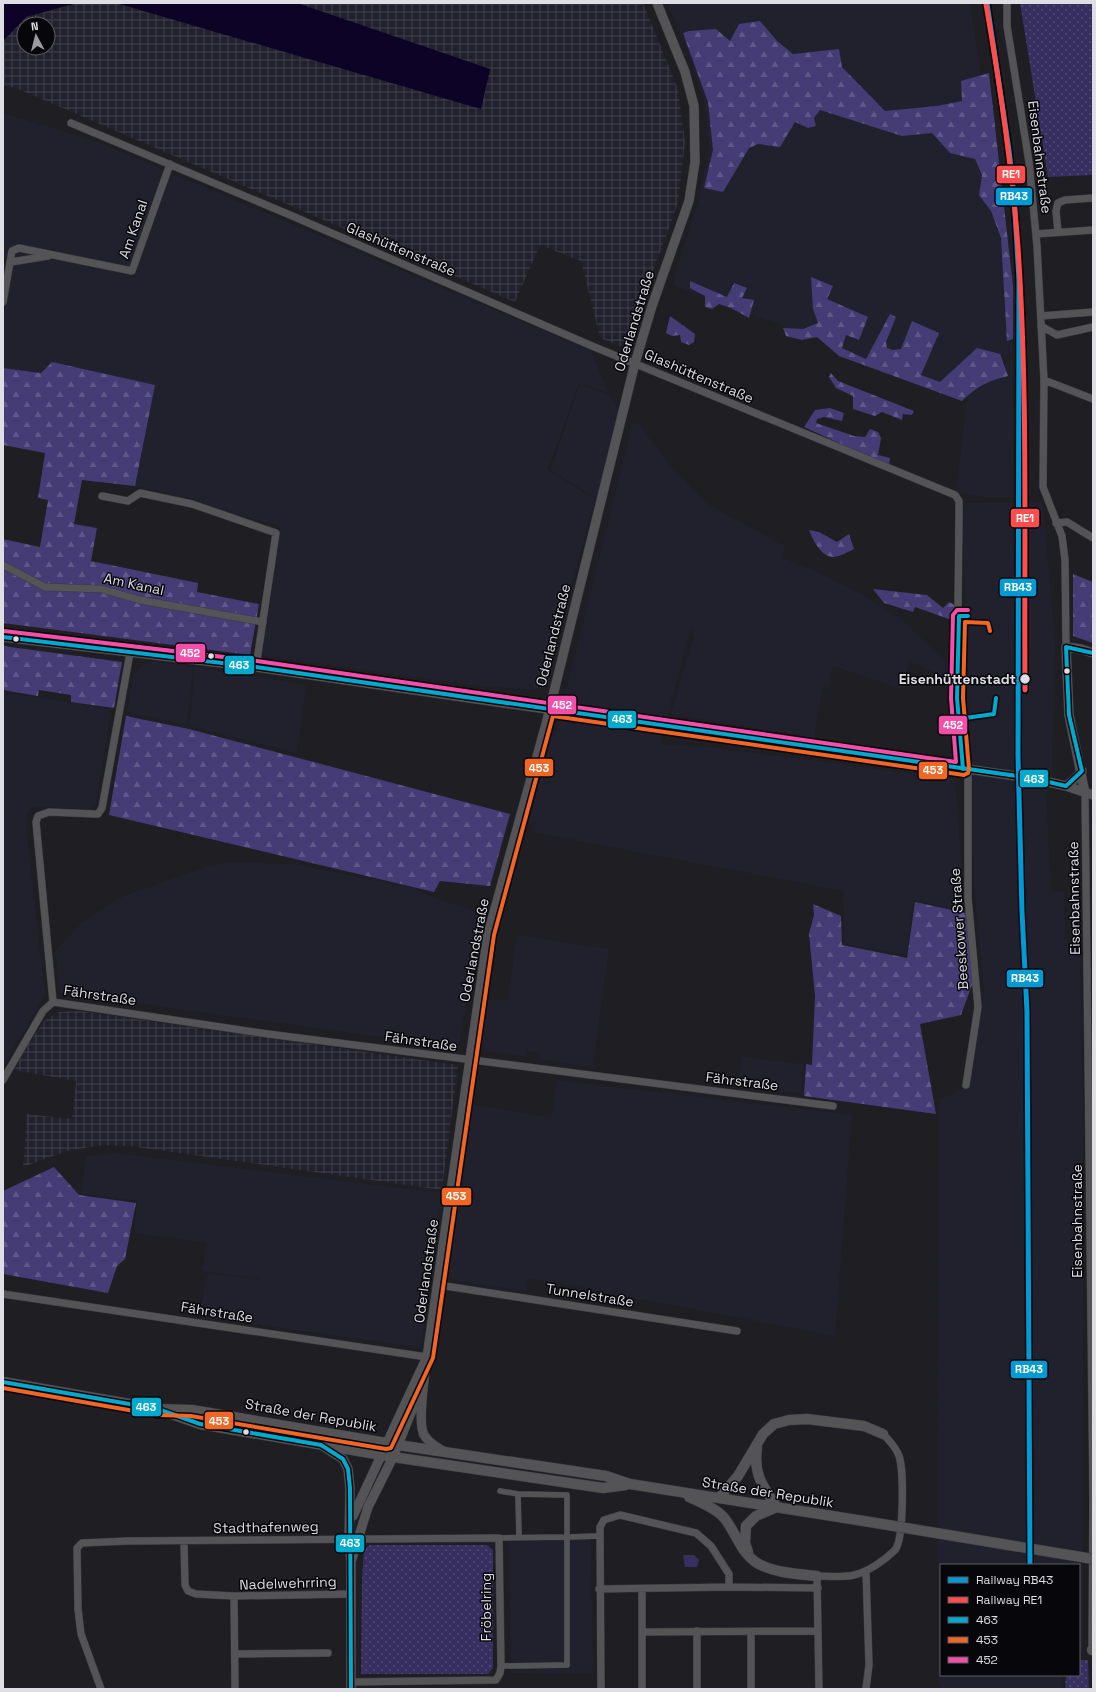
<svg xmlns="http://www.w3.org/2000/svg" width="1096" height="1692" viewBox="0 0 1096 1692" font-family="'Space Grotesk',sans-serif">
<defs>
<pattern id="industrial-grid" width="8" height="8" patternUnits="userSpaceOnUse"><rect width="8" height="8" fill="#21202d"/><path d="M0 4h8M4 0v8" fill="none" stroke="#41404b"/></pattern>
<pattern id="grass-dots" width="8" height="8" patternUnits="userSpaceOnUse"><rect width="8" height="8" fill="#382f61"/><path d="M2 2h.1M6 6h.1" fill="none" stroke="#544d78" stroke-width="1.8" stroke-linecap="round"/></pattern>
<pattern id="forest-firs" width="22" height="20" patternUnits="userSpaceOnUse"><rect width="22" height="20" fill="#453b75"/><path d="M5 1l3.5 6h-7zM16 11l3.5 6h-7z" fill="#5f5788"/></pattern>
</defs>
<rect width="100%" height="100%" fill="#1e1e23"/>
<path fill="#21202d" d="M667 3H970L990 133 1013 351 956 391 672 285 699 198 709 146 704 101 687 49Z
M3 113 99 142 591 351 609 393 579 383 548 470 595 499 546 683 536 690 477 686 262 656 281 526 221 511 193 499 135 486 155 385 3 368V318L13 267 3 257Z
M1013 358V497L989 498 956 492 968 392Z
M580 384 610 395 619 411 597 499 550 470Z
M633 422 641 426 670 465 708 504 785 546 783 558 816 571 863 595 902 619 952 667 951 679 910 662 900 689 833 666 830 688 823 687 814 738 671 714 694 637 691 628 660 744 710 747 955 779 959 825 963 911 914 900 906 955 844 944 843 891 531 832 533 824 529 823 551 735 555 736Z
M1043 502 1055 643 1052 776 1046 788 1051 891 1064 892 1065 945 1080 946 1083 1112V1654H1079V1565H941V1675H1063L1062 1689H941L938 1678 939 1099 969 1086 984 993 974 886 962 503Z
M154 661 193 667 187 725 127 712 134 673 143 665Z
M195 667 307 685 297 753 189 726Z
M3 692 111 709 97 802 89 810 34 806 28 813 26 826 45 995 3 1067Z
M229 862 293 864 413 888 433 897 483 914 459 1044 454 1047 61 993 55 951 81 923 123 896 206 867Z
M517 935 609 949 593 1067 538 1059 539 1053 528 1051 527 1057 485 1051 481 1045 487 999 508 1000Z
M742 1057 804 1064 801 1093 738 1086Z
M557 1080 852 1115 835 1336 529 1278 526 1291 459 1282 450 1278 448 1273 469 1104 551 1117Z
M116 1153 442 1193 421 1348 199 1316 207 1273 260 1280 259 1288 260 1279 202 1271 207 1243 134 1233 137 1201 81 1194 86 1156Z
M591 1538 593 1674 511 1673 509 1540Z"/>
<path fill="url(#industrial-grid)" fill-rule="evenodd" d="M3 3H643L678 89 685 143 678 203 625 348 600 338 581 261 540 245 515 302 16 88 3 86ZM24 24H48V48H24Z
M79 1011 458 1065 442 1190 129 1146 103 1145 67 1151 23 1167 27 1114 72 1119 76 1081 14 1070 29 1042 45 1020 59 1012Z"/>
<path fill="url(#grass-dots)" d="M1020 3H1093V175L1048 177Z
M573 717 669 731V734L573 719Z
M370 1545H487L493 1550V1668L488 1674H361L362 1579 364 1549Z
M1079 1660H1088L1089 1689H1065L1066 1675H1079Z"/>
<path fill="url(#forest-firs)" d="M760 21 777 41 793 54 839 49 842 67 885 111 937 106 962 101 961 81 989 73 1013 286V339L1007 341 1001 238 991 211 979 195 982 175 975 159 950 153 932 133 902 136 820 110 814 118 816 126 808 128 795 122 780 147 758 144 749 148 723 192 704 188 713 150 708 102 683 33 689 31 716 29 730 41 739 24Z
M811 277 833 286 827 299 868 317 859 340 846 335 842 348 866 359 890 314 896 317 886 342 887 348 893 350 901 349 912 321 939 333 921 375 940 382 977 348 1000 354 1008 376C987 381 978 386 962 401L839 356 817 337 802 340 786 336 783 328 803 329 818 323 813 309Z
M690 281 727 297 734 283 747 288 742 298 754 300 749 318 731 308 719 304 712 309 705 307V296L690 288Z
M670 316 695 334 694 342 689 345 681 342 680 335 672 336 666 333Z
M52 362 155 385 135 486 82 480 74 524 97 528 91 561 198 583 197 592 259 604 250 655 3 623V539L40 547 48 500 38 498 45 453 3 445V368L41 373Z
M831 373 838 381 914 411 912 415 903 414 902 420 882 412 875 416 853 409V396L836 388 829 377Z
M830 408 844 413 842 421 824 417 817 419 816 423 854 436 865 437 870 429 878 432 881 438 878 455 890 458 889 466 804 427 815 410Z
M809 530 819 532 837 542 849 534 854 549C848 552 839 557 833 557 821 557 813 540 809 530Z
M1073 574 1093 582V643L1073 636Z
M873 589 927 595 943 608 949 602 955 605 953 617 949 619 915 607 913 612 884 603Z
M3 646 122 662 114 708 71 702V695L39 690 38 696 3 690Z
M126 716 189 729 510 814 490 886 440 881 434 892 109 815Z
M915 902 966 913 973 982 961 1015 920 1024 936 1114 804 1096 806 1064 812 1065 815 996 809 934 814 915 813 904 841 916 842 945 907 958Z
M54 1167 79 1195 136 1203 125 1259 117 1266 108 1293 3 1274V1191Z"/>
<path fill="#382f61" d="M683 1555H694L699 1560 697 1567H685Z"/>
<path fill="#0c0327" d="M3 3H77L26 17 3 41Z
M116 3H297L490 69 481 109Z"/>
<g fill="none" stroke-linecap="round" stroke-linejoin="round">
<defs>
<path id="pedestrian" d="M500 1491 518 1494 567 1495V1537L600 1536
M518 1494 519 1537
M499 1538 567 1537V1665L501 1666"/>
<path id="minor" d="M1007 3V26L1029 162 1037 246 1044 380 1043 487 1062 536 1065 560 1066 647
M71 123 290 215 592 346 955 495 959 501V515L957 698 963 769
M1058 232 1056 211 1058 203 1065 200 1093 198
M1036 234 1093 230
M11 262 48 256
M3 302 12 251 19 248 132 271 170 164
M1041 316 1093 312
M1041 326 1057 335 1093 327
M1044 380 1093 399
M102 496 128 501 140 493 192 504 276 533 256 667
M1056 523 1067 522 1093 538
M3 565 45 587 101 589 140 600 263 622
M1085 793 1093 1499 1092 1650
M53 1002 36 822 38 816 49 812 95 814H98L102 808 130 653
M3 1080 43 1011 53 1002 268 1034 833 1106
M966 1085 978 1007 968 898V770
M439 1285 737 1331
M3 1294 427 1357
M184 1541 185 1585 188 1591 196 1594 234 1596
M866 1571 869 1665 866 1689
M729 1587 818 1588
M599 1589 729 1587V1574L711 1546 696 1533 620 1515 604 1520 600 1527 601 1689
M642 1589V1689
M697 1631V1689
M642 1632 818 1631
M235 1654 328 1653
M101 1689 81 1634 78 1609 77 1548 82 1543 127 1541 499 1538 501 1666 500 1673 496 1680 351 1682
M235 1689 234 1596 351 1594
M751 1689V1632
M819 1689 817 1576C829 1576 843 1578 854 1575 868 1572 885 1560 895 1550 904 1540 904 1469 899 1456 896 1447 889 1440 883 1434"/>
<path id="tertiary" d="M3 637 256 667 759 740 1031 778 1066 786 1093 795
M1066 786 1075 779 1082 771
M1085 793 1069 715 1066 647 1081 649 1093 653
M324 1447 343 1459 348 1469 350 1488 349 1539 351 1562V1689
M443 1451C436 1447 428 1442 424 1435 417 1422 425 1373 427 1357L488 934 546 724 635 363 652 306 689 201 695 162 694 106 685 72 657 3
M353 1516 425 1361
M352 1559 368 1507 393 1457 421 1388"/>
<path id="secondary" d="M3 1382 158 1409 192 1410 398 1445 606 1476 630 1484 876 1523
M166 1412 200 1424 393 1457 603 1488 626 1485
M757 1448C753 1474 763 1487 777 1507
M689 1497C700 1502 718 1509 725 1519 736 1533 741 1553 757 1563 774 1573 798 1574 817 1576
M719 1498 738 1476 763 1434 774 1424 789 1420 807 1419 864 1426 883 1434
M748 1552 745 1543 746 1526 756 1516 777 1507
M1092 1650H1093"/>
</defs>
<use href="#pedestrian" stroke="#3b3b3f" stroke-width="6"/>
<use href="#minor" stroke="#3b3b3f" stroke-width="8"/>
<use href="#tertiary" stroke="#3b3b3f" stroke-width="10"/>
<use href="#secondary" stroke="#3b3b3f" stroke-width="11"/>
<use href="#pedestrian" stroke="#545457" stroke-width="5.5"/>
<use href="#minor" stroke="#545457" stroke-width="7"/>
<use href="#tertiary" stroke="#545457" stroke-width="9"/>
<use href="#secondary" stroke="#545457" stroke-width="10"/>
<defs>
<path id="secondary-bridge" d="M876 1523 1093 1559"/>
</defs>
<use href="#secondary-bridge" stroke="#3b3b3f" stroke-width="11" stroke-linecap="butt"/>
<use href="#secondary-bridge" stroke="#545457" stroke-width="10"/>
<defs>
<path id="bus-1" d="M3 637 256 667 1031 778 1066 786 1082 771 1069 715 1066 647 1093 653
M958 719 994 714 996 698
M963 769 957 698 959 616H968
M3 1382 158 1409 200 1424 321 1445 343 1459 348 1469 350 1488 351 1689"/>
<path id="bus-2" d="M3 1388 157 1415 191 1416 386 1449 391 1448 433 1358 494 935 553 716 964 775 968 773 969 769 963 698 965 622 988 623 990 631"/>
<path id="bus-3" d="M4 631 257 661 956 762 951 698 953 615 957 610H968"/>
</defs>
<use href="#bus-1" stroke="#07070b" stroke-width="7"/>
<use href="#bus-2" stroke="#07070b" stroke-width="7"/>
<use href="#bus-3" stroke="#07070b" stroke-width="7"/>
<use href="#bus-1" stroke="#00a9ce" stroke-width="4"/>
<use href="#bus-2" stroke="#f26522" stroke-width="4"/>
<use href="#bus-3" stroke="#f54da8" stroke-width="4"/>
<defs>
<path id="rail-1" d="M987 3 1009 150 1014 195 1019 280 1018 756 1022 912 1027 1012 1030 1565"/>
<path id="rail-2" d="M986 4C1000 85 1012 166 1018 247 1028 395 1024 543 1025 690"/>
</defs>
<use href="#rail-1" stroke="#07070b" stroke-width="8"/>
<use href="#rail-2" stroke="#07070b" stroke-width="8"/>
<use href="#rail-1" stroke="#009bd5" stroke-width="5"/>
<use href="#rail-2" stroke="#ff4d4d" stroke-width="5"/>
</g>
<g fill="#dfdee5" stroke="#07070b" stroke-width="1.5">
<circle cx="16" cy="639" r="3.5"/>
<circle cx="211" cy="656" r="3.5"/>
<circle cx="1067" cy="671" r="3.5"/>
<circle cx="1025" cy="679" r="5.5"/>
<circle cx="246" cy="1432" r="3.5"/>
</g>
<g text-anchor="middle" stroke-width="3" stroke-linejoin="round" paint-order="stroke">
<g font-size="14" fill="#dfdee5" stroke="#07070b">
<text transform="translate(1040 157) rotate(83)" y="5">Eisenbahnstraße</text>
<text transform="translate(133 229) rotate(-71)" y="5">Am Kanal</text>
<text transform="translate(401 249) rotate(23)" y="5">Glashüttenstraße</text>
<text transform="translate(634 321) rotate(-73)" y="5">Oderlandstraße</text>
<text transform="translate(699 376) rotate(23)" y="5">Glashüttenstraße</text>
<text transform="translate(134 584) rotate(12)" y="5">Am Kanal</text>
<text transform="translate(553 635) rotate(-76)" y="5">Oderlandstraße</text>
<text transform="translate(1074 898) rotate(-91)" y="5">Eisenbahnstraße</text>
<text transform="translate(959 929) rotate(-94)" y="5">Beeskower Straße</text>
<text transform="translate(474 950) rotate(-79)" y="5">Oderlandstraße</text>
<text transform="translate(100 995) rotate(8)" y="5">Fährstraße</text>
<text transform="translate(421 1041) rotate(8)" y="5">Fährstraße</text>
<text transform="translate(742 1081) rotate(7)" y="5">Fährstraße</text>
<text transform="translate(1077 1221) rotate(-90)" y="5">Eisenbahnstraße</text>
<text transform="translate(426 1271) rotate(-82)" y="5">Oderlandstraße</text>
<text transform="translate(590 1295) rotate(9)" y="5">Tunnelstraße</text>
<text transform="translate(217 1312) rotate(9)" y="5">Fährstraße</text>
<text transform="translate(311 1415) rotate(10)" y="5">Straße der Republik</text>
<text transform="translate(768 1492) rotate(9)" y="5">Straße der Republik</text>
<text transform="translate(266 1527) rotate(-1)" y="5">Stadthafenweg</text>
<text transform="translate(288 1583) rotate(-2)" y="5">Nadelwehrring</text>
<text transform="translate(486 1607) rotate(-90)" y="5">Fröbelring</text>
</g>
<g font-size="14" font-weight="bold" fill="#dfdee5" stroke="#07070b" text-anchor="end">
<text x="1016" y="684">Eisenhüttenstadt</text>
</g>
</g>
<g stroke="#07070b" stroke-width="1.5">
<rect x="996" y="165" width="30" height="19" rx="4" fill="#ff4d4d"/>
<rect x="995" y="187" width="38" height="19" rx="4" fill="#009bd5"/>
<rect x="1010" y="508" width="30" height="20" rx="4" fill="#ff4d4d"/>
<rect x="999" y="578" width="38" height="19" rx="4" fill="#009bd5"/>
<rect x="175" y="643" width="31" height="20" rx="4" fill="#f54da8"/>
<rect x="224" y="655" width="31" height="20" rx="4" fill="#00a9ce"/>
<rect x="547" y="695" width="30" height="20" rx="4" fill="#f54da8"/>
<rect x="607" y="710" width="30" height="19" rx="4" fill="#00a9ce"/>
<rect x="938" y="715" width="30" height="20" rx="4" fill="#f54da8"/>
<rect x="524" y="758" width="30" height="19" rx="4" fill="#f26522"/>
<rect x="918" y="761" width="30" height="19" rx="4" fill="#f26522"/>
<rect x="1019" y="769" width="30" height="19" rx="4" fill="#00a9ce"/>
<rect x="1006" y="969" width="38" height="19" rx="4" fill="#009bd5"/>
<rect x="441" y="1187" width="31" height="19" rx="4" fill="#f26522"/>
<rect x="1010" y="1360" width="38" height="19" rx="4" fill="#009bd5"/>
<rect x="131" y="1397" width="31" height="20" rx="4" fill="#00a9ce"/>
<rect x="204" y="1411" width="30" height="19" rx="4" fill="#f26522"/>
<rect x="335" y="1534" width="30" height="19" rx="4" fill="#00a9ce"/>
</g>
<g font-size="11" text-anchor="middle" font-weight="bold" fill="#fff">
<text x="1011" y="178">RE1</text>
<text x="1014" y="200">RB43</text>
<text x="1025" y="522">RE1</text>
<text x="1018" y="591">RB43</text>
<text x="190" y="657">452</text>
<text x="239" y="669">463</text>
<text x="562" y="709">452</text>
<text x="622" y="723">463</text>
<text x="953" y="729">452</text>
<text x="539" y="772">453</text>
<text x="933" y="774">453</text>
<text x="1034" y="783">463</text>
<text x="1025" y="982">RB43</text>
<text x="456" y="1200">453</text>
<text x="1029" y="1373">RB43</text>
<text x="146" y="1411">463</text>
<text x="219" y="1425">453</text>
<text x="350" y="1547">463</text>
</g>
<rect width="1096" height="1692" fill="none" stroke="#dfdee5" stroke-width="8"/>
<rect x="940" y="1564" width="140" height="112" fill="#07070b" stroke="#5d5d62"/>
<rect x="948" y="1577" width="20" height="6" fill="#009bd5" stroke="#5d5d62"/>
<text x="976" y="1584" font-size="12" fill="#dfdee5">Railway RB43</text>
<rect x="948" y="1597" width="20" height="6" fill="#ff4d4d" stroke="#5d5d62"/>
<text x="976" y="1604" font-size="12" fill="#dfdee5">Railway RE1</text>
<rect x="948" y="1617" width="20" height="6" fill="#00a9ce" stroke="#5d5d62"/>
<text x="976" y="1624" font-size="12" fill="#dfdee5">463</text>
<rect x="948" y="1637" width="20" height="6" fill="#f26522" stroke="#5d5d62"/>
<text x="976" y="1644" font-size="12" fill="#dfdee5">453</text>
<rect x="948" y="1657" width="20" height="6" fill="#f54da8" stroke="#5d5d62"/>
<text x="976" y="1664" font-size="12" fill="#dfdee5">452</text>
<g transform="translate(36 36) rotate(353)"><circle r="19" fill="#07070b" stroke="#5d5d62"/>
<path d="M0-3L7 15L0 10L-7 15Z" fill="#9b9ba1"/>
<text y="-6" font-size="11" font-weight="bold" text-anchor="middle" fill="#dfdee5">N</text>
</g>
</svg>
